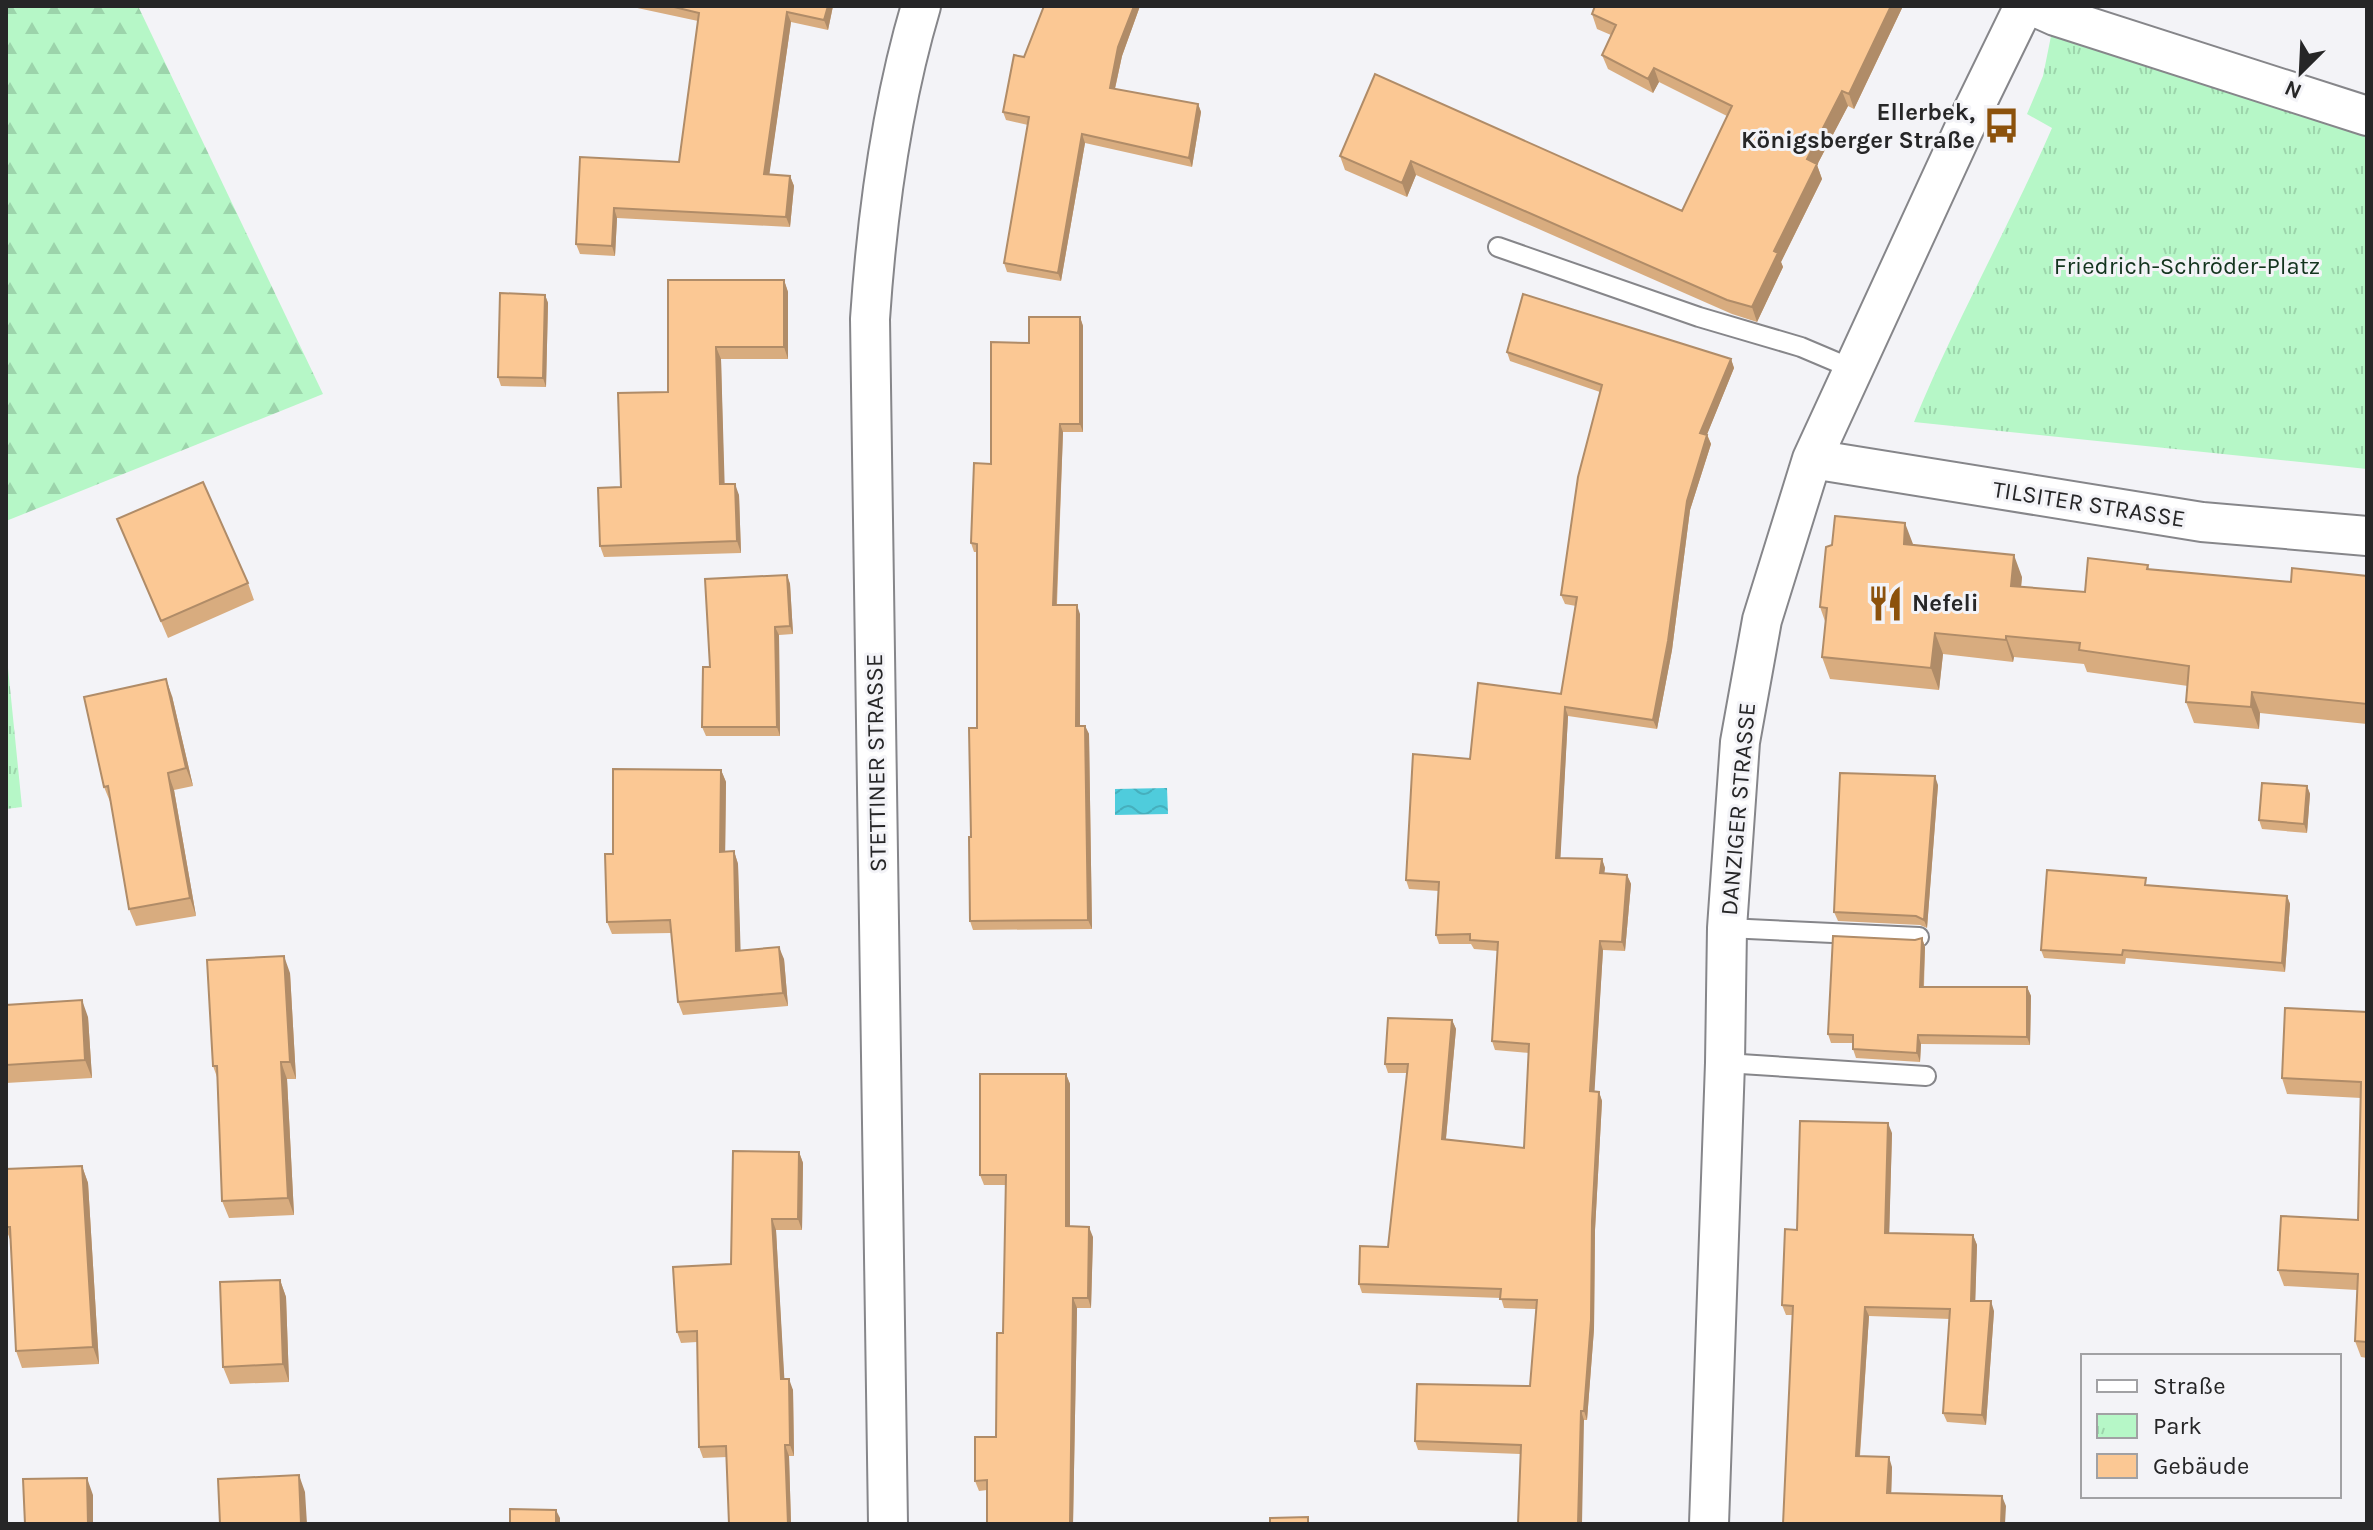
<svg xmlns="http://www.w3.org/2000/svg" width="2373" height="1530" viewBox="0 0 2373 1530" font-family="Karla,sans-serif">
<defs>
<pattern id="forest-firs" width="22" height="20" patternUnits="userSpaceOnUse" patternTransform="scale(2)"><rect width="22" height="20" fill="#b6f7c7"/><path d="M5 1l3.5 6h-7zM16 11l3.5 6h-7z" fill="#9cd4ab"/></pattern>
<pattern id="park-tufts" width="24" height="20" patternUnits="userSpaceOnUse" patternTransform="scale(2)"><rect width="24" height="20" fill="#b6f7c7"/><path d="M3 7l-1-3M5 7V3M7 7l1-3M15 17l-1-3M17 17v-4M19 17l1-3" fill="none" stroke="#9cd4ab"/></pattern>
<pattern id="water-waves" width="16" height="10" patternUnits="userSpaceOnUse" patternTransform="scale(2)"><rect width="16" height="10" fill="#4fccdc"/><path d="M0 5q4-4 8 0t8 0" fill="none" stroke="#45afbd"/></pattern>
</defs>
<rect width="100%" height="100%" fill="#f3f3f7"/>
<path fill="url(#forest-firs)" d="M6 6H138L323 394 6 521Z"/>
<path fill="url(#park-tufts)" d="M2055 16 2367 116V469L1914 422C1955 322 2009 227 2052 128L2027 114 2043 76Z
M6 648 22 807 6 809Z"/>
<path fill="url(#water-waves)" d="M1167 788 1168 814 1115 815V789Z"/>
<g fill="none" stroke-linecap="round" stroke-linejoin="round">
<defs>
<path id="service" d="M1498 247 1699 317 1801 347 1853 369
M1727 928 1919 937
M1725 1063 1926 1076"/>
<path id="minor" d="M2033 6 2055 16 2367 116
M1812 459 2202 522 2367 536
M888 1524 870 319C877 214 891 107 921 6
M1709 1524 1725 1063 1727 928 1740 742 1762 620 1812 459 1963 131 2024 6"/>
</defs>
<use href="#service" stroke="#86868a" stroke-width="22"/>
<use href="#minor" stroke="#86868a" stroke-width="42"/>
<use href="#service" stroke="#fff" stroke-width="18"/>
<use href="#minor" stroke="#fff" stroke-width="38"/>
</g>
<path fill="#d8ac7f" d="M628 6H833L828 30 791 22 769 174 790 176 794 186 790 227 617 218 615 256 580 254 576 244 580 157 679 162 698 21Z
M1044 6H1140L1122 56 1115 89 1198 104 1201 112 1192 167 1085 143 1061 281 1007 272 1004 263 1028 125 1006 120 1003 112Z
M1595 6H1903L1854 109 1848 106 1817 165 1822 179 1781 262 1783 267 1757 322 1732 314 1416 175 1407 197 1345 170 1340 156 1375 74 1682 211 1727 116 1659 82 1653 93 1608 69 1602 55 1611 35 1597 29 1592 14Z
M784 280 788 292V359H721L724 484 739 495 741 553 604 557 600 546 621 487 668 392Z
M545 295 548 303 546 387 501 386 498 377Z
M1080 317 1083 326V432H1063L1057 605 1080 614V726H1085L1089 734 1092 929 973 930 970 921 971 837 977 728V552H974L971 543 991 464 1029 343Z
M1507 352 1731 359 1734 368 1707 434 1711 444 1690 510 1672 650 1657 729 1568 716 1560 858 1602 859 1605 868 1604 873 1627 875 1631 884 1625 951 1603 950 1594 1092H1599L1602 1101 1595 1230 1594 1329 1587 1420H1584L1520 1454 1418 1450 1415 1441 1530 1386 1536 1309 1504 1308 1501 1298 1362 1293 1359 1284 1388 1247 1407 1073H1388L1385 1064 1452 1020 1456 1029 1446 1139 1524 1148 1529 1053 1495 1050 1492 1041 1498 951 1474 949 1471 944H1439L1436 935 1439 891 1409 889 1406 880 1470 759 1561 694 1576 606 1565 604 1561 595 1600 392 1510 361Z
M117 519 248 583 254 600 168 638Z
M1913 545 2022 577 2021 587 2085 592 2148 565 2149 569 2291 582 2367 576V724L2260 713 2259 729 2194 723 2186 702 2188 686 2087 672 2084 664 2014 657 2013 662 1943 654 1939 690 1830 679 1822 657 1826 624 1820 607Z
M787 575 790 584 793 634 779 635 780 736H706L702 727 710 667Z
M172 696 193 786 174 790 196 916 136 926 129 909 111 804 104 787Z
M721 770 726 782 725 852 734 851 738 864 740 950 784 959 788 1006 683 1015 678 1002 671 933 612 934 607 922 613 854Z
M1938 785 1927 928 1920 925 1838 921 1834 912Z
M2307 786 2310 794 2307 833 2262 829 2259 820Z
M2149 886 2287 896 2290 904 2285 972 2126 958 2125 964 2044 958 2041 950Z
M1922 938 1925 947 1924 987H2027L2031 996 2030 1045 1921 1044 1920 1062 1856 1058 1853 1049V1043H1831L1828 1034 1915 940Z
M290 973 296 1079H287L294 1215 229 1218 222 1201 217 1077 213 1066Z
M6 1005 88 1017 92 1078 6 1083Z
M2367 1012V1358L2361 1357 2355 1341 2357 1290 2284 1286 2278 1270 2358 1220 2361 1098 2287 1094 2282 1078Z
M1066 1074 1070 1084V1226L1093 1237 1091 1308H1077L1073 1524H987V1490L979 1491 975 1481 996 1437 1003 1333 1006 1185H984L980 1175Z
M1892 1133 1889 1233 1973 1235 1977 1245 1975 1301 1994 1311 1986 1425 1947 1422 1943 1413 1950 1319 1869 1316 1860 1456 1892 1467 1891 1493 2006 1506 1783 1524 1793 1315H1786L1782 1305 1797 1230Z
M799 1152 803 1163 802 1230H776L784 1379 793 1390 794 1456H789L791 1524H729L727 1457 703 1458 699 1447 697 1342 681 1343 677 1332 731 1264Z
M82 1166 88 1183 99 1364 22 1368 16 1351 11 1242 6 1229V1169Z
M280 1280 286 1297 289 1382 230 1384 223 1367Z"/>
<path fill="#b08c68" d="M828 6H833L828 30 824 20Z
M1134 6H1140L1122 56 1113 97 1110 88 1118 47Z
M1891 6H1903L1854 109 1849 94Z
M787 12 791 22 768 184 764 174Z
M1654 68 1659 82 1653 93 1648 79Z
M1842 91 1848 106 1817 165 1822 179 1781 262 1783 267 1757 322 1752 307 1807 159Z
M1198 104 1201 112 1192 167 1189 158Z
M1082 134 1085 143 1061 281 1058 273Z
M1411 161 1416 175 1407 197 1402 183Z
M790 176 794 186 790 227 786 217Z
M614 208 617 218 615 256 612 246Z
M784 280 788 292V359L784 347Z
M545 295 548 303 546 387 543 378Z
M1080 317 1083 326V432L1080 424Z
M716 347 721 359 725 496 720 484Z
M1731 359 1734 368 1704 442 1700 433Z
M1060 424 1063 432 1056 614 1053 605Z
M1707 435 1711 444 1690 510 1672 650 1657 729 1653 720 1687 501Z
M735 484 739 495 741 553 737 541Z
M1905 523 1913 544 1911 565 1904 544Z
M2014 555 2022 577 2019 607 2011 586Z
M787 575 790 584 793 634 790 626Z
M1077 605 1080 614V734L1076 726Z
M775 627 779 635 780 736 777 727Z
M1935 633 1943 654 1939 690 1931 668Z
M2006 636 2014 657 2013 662 2006 640Z
M166 679 172 696 193 786 186 768Z
M2252 692 2260 713 2259 729 2251 707Z
M1565 707 1568 716 1560 867 1556 858Z
M1085 726 1089 734 1092 929 1088 920Z
M721 770 726 782 725 864 720 852Z
M168 773 174 790 196 916 190 898Z
M1935 776 1938 785 1927 928 1924 920Z
M2307 786 2310 794 2307 833 2304 824Z
M734 851 738 864 741 963 736 951Z
M1602 859 1605 868 1603 882 1600 873Z
M1627 875 1631 884 1625 951 1622 942Z
M2287 896 2290 904 2285 972 2282 963Z
M1922 938 1925 947 1923 996 1920 987Z
M1600 941 1603 950 1594 1100 1590 1091Z
M779 947 784 959 788 1006 783 993Z
M284 956 290 973 296 1079 290 1062Z
M2027 987 2031 996 2030 1045 2027 1037Z
M82 1000 88 1017 92 1078 85 1060Z
M1452 1020 1456 1029 1445 1148 1442 1139Z
M1918 1035 1921 1044 1920 1062 1917 1053Z
M281 1062 287 1079 294 1215 288 1198Z
M1066 1074 1070 1084V1236L1066 1226Z
M1599 1092 1602 1101 1595 1230 1594 1329 1587 1420 1584 1411Z
M1888 1123 1892 1133 1889 1242 1885 1233Z
M799 1152 803 1163 802 1230 798 1219Z
M82 1166 88 1183 99 1364 93 1347Z
M772 1219 776 1230 785 1390 781 1379Z
M1089 1227 1093 1237 1091 1308 1088 1298Z
M1973 1235 1977 1245 1975 1311 1971 1301Z
M280 1280 286 1297 289 1382 283 1364Z
M1073 1298 1077 1308 1073 1524H1070Z
M1991 1301 1994 1311 1986 1425 1982 1415Z
M1865 1307 1869 1316 1859 1465 1856 1456Z
M789 1379 793 1390 794 1456 790 1445Z
M1581 1411 1584 1420 1582 1524H1578Z
M785 1445 789 1456 791 1524H788Z
M1889 1457 1892 1467 1891 1502 1887 1493Z
M299 1475 305 1492 307 1524H301Z
M87 1478 93 1495V1524H88Z
M2002 1496 2006 1506 2005 1524H2001Z
M556 1510 560 1518V1524H556Z"/>
<path fill="#fbc894" stroke="#b08c68" stroke-width="2" d="M670 6H828L824 20 787 12 764 174 790 176 786 217 614 208 612 246 576 244 580 157 679 162 699 13Z
M1044 6H1134L1118 47 1110 88 1198 104 1189 158 1082 134 1058 273 1004 263 1029 117 1003 112 1014 55 1024 57Z
M1595 6H1891L1849 94 1842 91 1807 159 1817 164 1774 251 1778 253 1752 307 1727 300 1411 161 1402 183 1340 156 1375 74 1682 211 1732 106 1654 68 1648 79 1602 55 1616 25 1592 14Z
M668 280H784V347H716L720 484H735L737 541 600 546 598 488 621 487 618 393 668 392Z
M500 293 545 295 543 378 498 377Z
M1523 294 1731 359 1700 433 1707 435 1687 501 1668 641 1653 720 1565 707 1556 858 1602 859 1600 873 1627 875 1622 942 1600 941 1590 1091 1599 1092 1592 1221 1591 1320 1584 1411H1581L1578 1524H1518L1521 1445 1415 1441 1417 1384 1530 1386 1537 1300 1500 1299 1501 1289 1359 1284 1360 1246 1388 1247 1408 1064H1385L1388 1018 1452 1020 1442 1139 1524 1148 1529 1044 1492 1041 1498 942 1470 940V934L1436 935 1439 882 1406 880 1413 754 1470 759 1478 683 1561 694 1577 597 1561 595 1578 477 1602 385 1507 352Z
M1029 317H1080V424H1060L1053 605H1077L1076 726H1085L1088 920 970 921 969 837H971L969 728H977V544L971 543 974 463 991 464V342L1029 343Z
M203 482 248 583 161 621 117 519Z
M1835 516 1905 523 1904 544 2014 555 2011 586 2085 592 2088 558 2148 565 2147 569 2291 582 2292 568 2367 576V704L2252 692 2251 707 2186 702 2189 666 2079 650 2080 643 2006 636V640L1935 633 1931 668 1822 657 1827 608 1820 607 1826 547 1832 545Z
M787 575 790 626 775 627 777 727H702L703 667H710L705 579Z
M166 679 186 768 168 773 190 898 129 909 108 786 104 787 84 697Z
M613 769 721 770 720 852 734 851 736 951 779 947 783 993 678 1002 670 920 607 922 605 854H613Z
M1840 773 1935 776 1924 920 1916 916 1834 912Z
M2262 783 2307 786 2304 824 2259 820Z
M2047 870 2146 878 2145 885 2287 896 2282 963 2123 950 2122 955 2041 950Z
M1833 936 1915 940 1922 938 1920 987H2027V1037L1918 1035 1917 1053 1853 1049V1035L1828 1034Z
M284 956 290 1062H281L288 1198 222 1201 217 1066H213L207 960Z
M82 1000 85 1060 6 1065V1005Z
M2285 1008 2367 1012V1342L2355 1341 2358 1274 2278 1270 2281 1216 2358 1220 2361 1082 2282 1078Z
M980 1074H1066V1226L1089 1227 1088 1298H1073L1070 1524H987V1480L975 1481V1437H996L997 1333H1003L1006 1175H980Z
M1800 1121 1888 1123 1885 1233 1973 1235 1971 1301H1991L1982 1415 1943 1413 1950 1309 1865 1307 1856 1456 1889 1457 1887 1493 2002 1496 2001 1524H1783L1793 1306 1782 1305 1785 1229 1797 1230Z
M733 1151 799 1152 798 1219H772L781 1379H789L790 1445H785L788 1524H729L726 1446 699 1447 697 1331 677 1332 673 1267 731 1264Z
M82 1166 93 1347 16 1351 10 1227H6V1169Z
M280 1280 283 1364 223 1367 220 1282Z
M299 1475 301 1524H220L218 1479Z
M87 1478 88 1524H25L23 1479Z
M510 1509 556 1510V1524H510Z
M1308 1517V1524H1270V1518Z"/>
<defs>
<symbol id="bus-bare" viewBox="-9 -9 18 18"><path d="M-5-6H5V4H4V6H2V4H-2V6H-4V4H-5ZM-3.5-4V0h7V-4ZM-3.5 1.2v1.5H-2V1.2ZM2 1.2v1.5H3.5V1.2Z" fill="#8c520c" stroke="#f3f3f7" stroke-width="2.5" paint-order="stroke"/></symbol>
<symbol id="restaurant-bare" viewBox="-9 -9 18 18"><path d="M-5-6h1v4h1v-4h1v4h1v-4h1v5L-1.5 .5V6h-2V.5L-5-1ZM5-6V6H3V1.5H1.5Q1.5-4 5-6Z" fill="#8c520c" stroke="#f3f3f7" stroke-width="2.5" paint-order="stroke"/></symbol>
</defs>
<g fill-rule="evenodd">
<use href="#bus-bare" x="1976" y="100" width="51" height="51"/>
<use href="#restaurant-bare" x="1860" y="578" width="51" height="51"/>
</g>
<g text-anchor="middle" stroke-width="6" stroke-linejoin="round" paint-order="stroke">
<g font-size="24" font-weight="bold" fill="#262627" stroke="#f3f3f7" text-anchor="end">
<text x="1975" y="120">Ellerbek,<tspan x="1975" dy="28">Königsberger Straße</tspan></text>
<text x="1912" y="611" text-anchor="start">Nefeli</text>
</g>
<g font-size="24" fill="#13341e" stroke="#f3f3f7">
<text x="2187" y="274">Friedrich-Schröder-Platz</text>
</g>
<g font-size="24" fill="#262627" stroke="#f3f3f7">
<text transform="translate(2089 504) rotate(9)" y="8">TILSITER STRASSE</text>
<text transform="translate(876 763) rotate(-91)" y="8">STETTINER STRASSE</text>
<text transform="translate(1738 809) rotate(-85)" y="8">DANZIGER STRASSE</text>
</g>
</g>
<rect width="2373" height="1530" fill="none" stroke="#262627" stroke-width="16"/>
<rect x="2081" y="1354" width="260" height="144" fill="#f3f3f7" stroke="#a1a1a4" stroke-width="2"/>
<rect x="2097" y="1380" width="40" height="12" fill="#ffffff" stroke="#a1a1a4" stroke-width="2"/>
<text x="2153" y="1394" font-size="24" fill="#262627">Straße</text>
<rect x="2097" y="1414" width="40" height="24" fill="url(#park-tufts)" stroke="#a1a1a4" stroke-width="2"/>
<text x="2153" y="1434" font-size="24" fill="#262627">Park</text>
<rect x="2097" y="1454" width="40" height="24" fill="#fbc894" stroke="#a1a1a4" stroke-width="2"/>
<text x="2153" y="1474" font-size="24" fill="#262627">Gebäude</text>
<g transform="translate(2301 72) rotate(204)" stroke="#f3f3f7" stroke-width="6" paint-order="stroke">
<path d="M0-6L14 30L0 20L-14 30Z" fill="#262627"/>
<text y="-12" font-size="22" font-weight="bold" text-anchor="middle" fill="#262627">N</text>
</g>
</svg>
